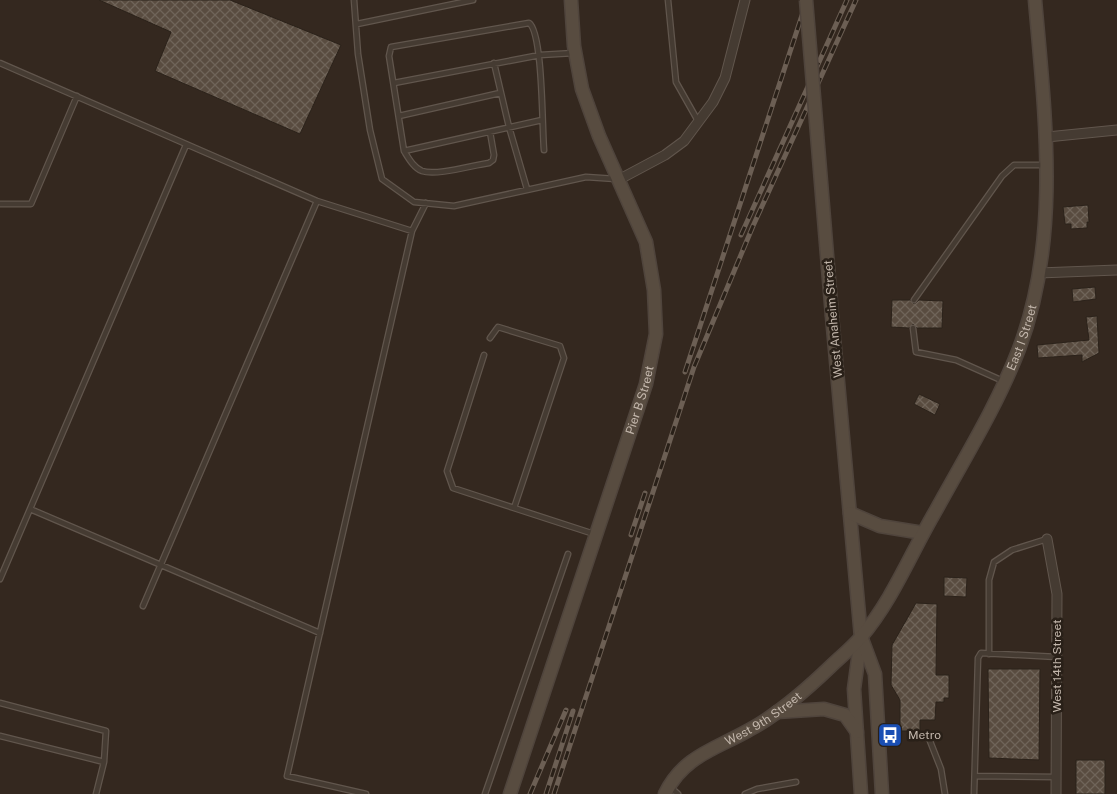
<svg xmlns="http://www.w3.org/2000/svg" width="1117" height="794" viewBox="0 0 1117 794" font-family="'Public Sans',sans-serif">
<defs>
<pattern id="building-cross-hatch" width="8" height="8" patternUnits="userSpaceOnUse" patternTransform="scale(1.25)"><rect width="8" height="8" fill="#594c40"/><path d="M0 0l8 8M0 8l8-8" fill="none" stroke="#6f6459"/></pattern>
</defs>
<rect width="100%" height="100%" fill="#34281f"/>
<path fill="url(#building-cross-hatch)" stroke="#2b221a" d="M99 0H230L341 45 300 134 155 71 171 32Z
M1088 205 1089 222H1087V228L1071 229V224H1065L1063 207Z
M1095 287 1096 299 1073 302 1072 289Z
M892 300H910L914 304 919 300 943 301 942 328H917L913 324 909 328 891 327Z
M1097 316 1099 353 1082 362V355L1038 358 1037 345 1089 340 1086 317Z
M919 394 940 404 935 415 914 404Z
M944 577 967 578 966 597 944 596Z
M916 603 937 604 936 675H949V698H944V702H936L935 720H920V731H900V700L891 685 892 645Z
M988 669H1040L1039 760 989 758Z
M1076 760H1105V794H1076Z"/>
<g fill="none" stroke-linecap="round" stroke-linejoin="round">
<defs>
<path id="lane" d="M354 0 358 54 370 130 382 179 414 202 454 206 586 177 616 179
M668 0 676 82 698 121
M357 24 473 0
M0 63 317 201 412 231
M494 63 509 127 527 189
M394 83 540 55 574 53
M399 116 500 93
M490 132 494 155 493 160 489 163C473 165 437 176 422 171 414 168 409 159 404 151L389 56 391 47 529 23C543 32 542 128 544 150
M404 151 542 120
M0 204H31L77 96
M914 300 1002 176 1014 165H1046
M913 328 916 352 956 360 1003 381
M484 355 447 471 453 488 514 508 564 358 560 346 498 327 490 338
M514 508 594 534
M30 509 320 633
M0 579 186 145
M143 606 317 201
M989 654V580L994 562 1012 550 1047 539
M0 703 106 731 104 762 96 794
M0 736 104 762
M928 736 941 769 945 794
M975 776 1057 777
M670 787 678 794
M366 794 287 776 412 231 426 203
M485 794 568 554
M745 794 757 789 796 782
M974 794 978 658 981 653 1057 657"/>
<path id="street" d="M1047 137 1117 130
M620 179 665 155 684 141 713 102 725 78 745 0
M1039 273 1117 270
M1047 539 1057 594 1056 794"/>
<g id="secondary">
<path d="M832 316 861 637 854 689 861 794"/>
<path d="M850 513 880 526 923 533"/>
<path d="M862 639 875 674 882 794"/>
<path d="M777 712 824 709 845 715 857 732"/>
<path id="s1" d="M510 794 646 384 656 334 654 290 646 242 599 136 582 89 574 46 571 0"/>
<path id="s2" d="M665 794C683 756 716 749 749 730 779 714 806 690 830 667 840 657 852 648 861 637 892 601 911 553 935 512 964 459 997 406 1019 349 1061 238 1045 115 1035 0"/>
</g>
</defs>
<use href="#lane" stroke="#61564d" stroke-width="7"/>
<use href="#street" stroke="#61564d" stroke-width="11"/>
<use href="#secondary" stroke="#4f443c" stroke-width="15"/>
<use href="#lane" stroke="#453b32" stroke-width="4.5"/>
<use href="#street" stroke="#453b32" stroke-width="9"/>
<use href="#secondary" stroke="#584c40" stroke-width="12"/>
<defs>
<path id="rail" d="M741 235 847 0
M685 372 807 0
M631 535 645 493
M530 794 566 710
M546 794 573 711
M554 794 694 367 753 226 856 0"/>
</defs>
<use href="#rail" stroke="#6c5f54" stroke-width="5"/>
<use href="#rail" stroke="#292018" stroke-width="3" stroke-dasharray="9" stroke-linecap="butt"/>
<defs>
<path id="secondary-bridge" d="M806 0 832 316"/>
</defs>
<use href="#secondary-bridge" stroke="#4f443c" stroke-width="15" stroke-linecap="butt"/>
<use href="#secondary-bridge" stroke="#584c40" stroke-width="12"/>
</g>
<defs>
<symbol id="bus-square" viewBox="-11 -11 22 22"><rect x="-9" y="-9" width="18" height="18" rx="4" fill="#1a4fb4" stroke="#292018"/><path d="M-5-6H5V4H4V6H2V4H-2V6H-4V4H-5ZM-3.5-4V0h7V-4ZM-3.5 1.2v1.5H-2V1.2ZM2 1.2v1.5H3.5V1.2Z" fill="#fff"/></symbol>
</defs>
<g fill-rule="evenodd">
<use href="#bus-square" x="876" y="721" width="28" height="28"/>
</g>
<g text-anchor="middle" stroke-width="5" stroke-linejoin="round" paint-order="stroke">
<g font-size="12" fill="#c3b7ac" stroke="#292018">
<text transform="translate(833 319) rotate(-95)" y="4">West Anaheim Street</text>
<text dy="4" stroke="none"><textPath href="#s2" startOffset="595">East I Street</textPath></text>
<text dy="4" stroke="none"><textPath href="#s1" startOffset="415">Pier B Street</textPath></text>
<text transform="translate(1057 666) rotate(-90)" y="4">West 14th Street</text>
<text dy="4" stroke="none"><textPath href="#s2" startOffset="126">West 9th Street</textPath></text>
</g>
<g font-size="12" fill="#c3b7ac" stroke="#292018" text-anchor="start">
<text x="908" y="739">Metro</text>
</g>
</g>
</svg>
